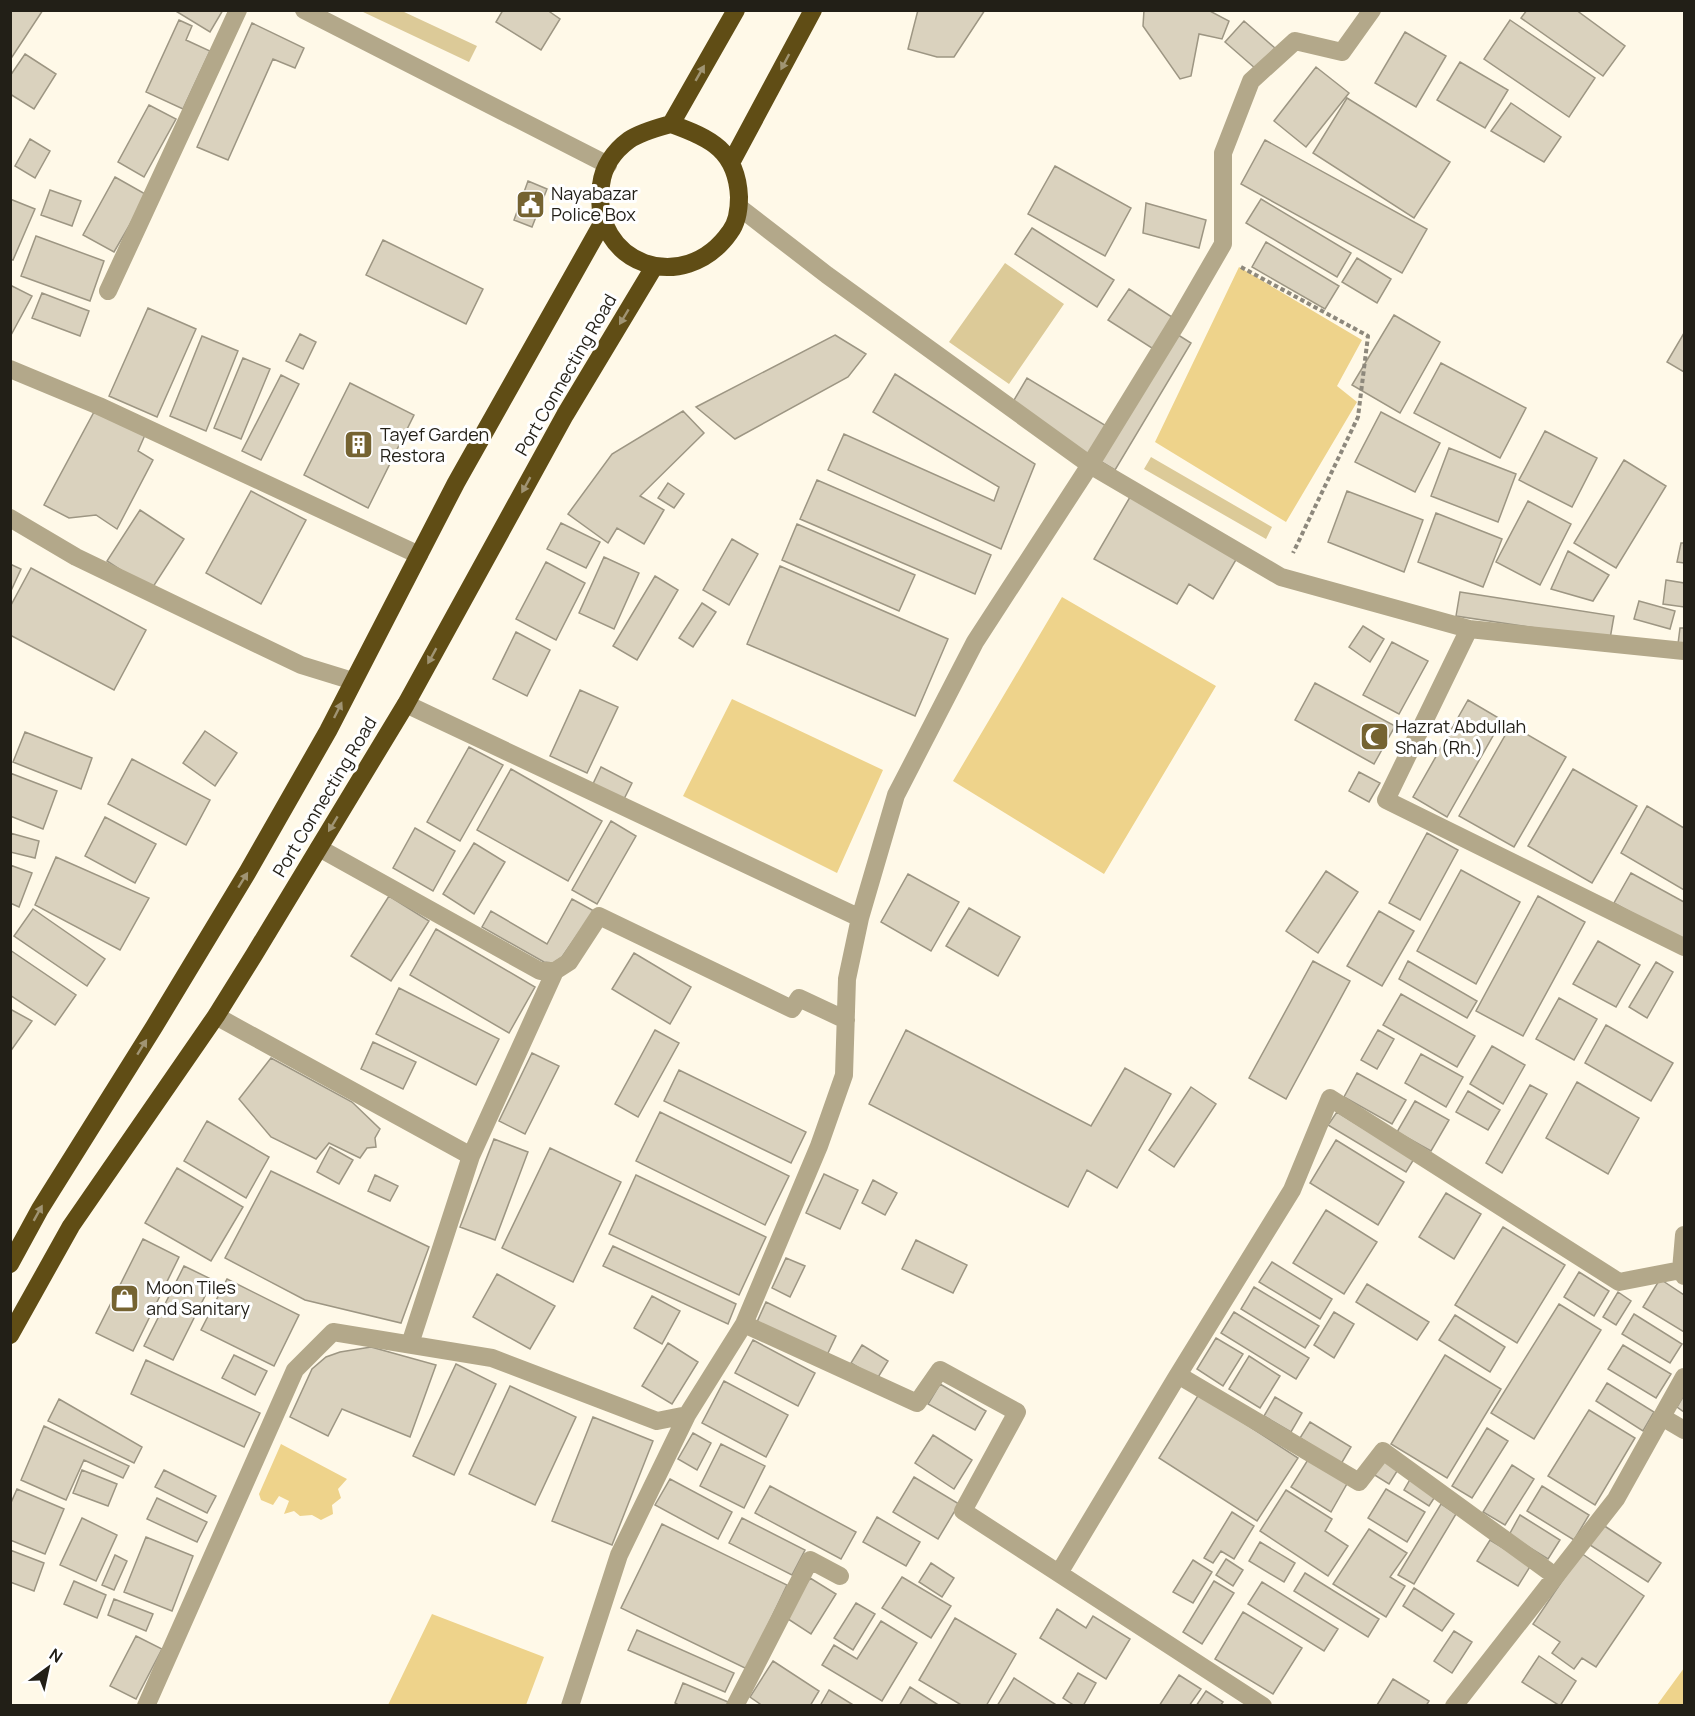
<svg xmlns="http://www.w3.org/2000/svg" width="1695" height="1716" viewBox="0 0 1695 1716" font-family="Manrope,sans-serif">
<rect width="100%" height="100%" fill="#fff9e8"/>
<path fill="#dcca98" d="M361 11H402L477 46 469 62Z
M1005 263 1064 304 1009 384 949 342Z
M1151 457 1272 527 1266 539 1144 469Z"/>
<path fill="#eed38b" d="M1239 267 1362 340 1337 386 1357 402 1286 522 1155 442Z
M1062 597 1216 686 1104 874 953 781Z
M732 699 883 770 837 873 683 796Z
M281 1444 347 1479 338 1489 341 1498 332 1505 333 1514 321 1520 312 1515 300 1516 294 1511 284 1514 289 1501 279 1496 273 1505 261 1500 259 1494Z
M432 1614 544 1657 526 1705H388Z
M1684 1668V1705H1657Z"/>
<path fill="#dad2be" stroke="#9d9683" stroke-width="1.5" d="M10 10H43L10 60Z
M174 10H223L210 32Z
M503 10H547L560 19 541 50 496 22Z
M918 10H985L954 57H937L908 49Z
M1144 10H1208L1229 21 1222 39 1199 34 1191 76 1180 79 1143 26Z
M1527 10H1576L1625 46 1603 76 1521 18Z
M179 20 192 26 186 40 210 51 183 109 146 92Z
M1510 20 1595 78 1569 117 1484 59Z
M1244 21 1275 48 1256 69 1225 42Z
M252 23 304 48 295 68 273 59 228 160 197 147Z
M1405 32 1446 56 1416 107 1375 83Z
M25 54 56 74 34 109 10 94V76Z
M1460 62 1508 90 1485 128 1437 100Z
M1316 67 1349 93 1306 147 1274 121Z
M1347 98 1450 162 1414 218 1313 153Z
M1511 103 1561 137 1544 162 1491 131Z
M149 105 176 119 144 177 118 162Z
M30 139 50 151 35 178 15 166Z
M1265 140 1427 229 1402 273 1241 184Z
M1055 166 1131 208 1105 256 1028 214Z
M115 177 147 195 114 252 83 235Z
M528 181 547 189 532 227 514 220Z
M50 190 81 201 72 226 41 215Z
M10 199 35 209 13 260 10 259Z
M1261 199 1351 253 1337 277 1246 223Z
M1146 203 1206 220 1199 248 1143 233Z
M1032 228 1114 280 1097 307 1015 254Z
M36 236 104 261 90 301 21 276Z
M383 240 483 289 466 324 366 275Z
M1266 242 1339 286 1325 309 1252 267Z
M1357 258 1391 279 1377 303 1342 282Z
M10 285 32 296 10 337Z
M1129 289 1175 319 1155 350 1108 320Z
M42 293 89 311 80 336 32 318Z
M148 308 196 329 157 417 109 396Z
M1394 315 1440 342 1400 413 1352 385Z
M1175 333 1191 343 1115 470 1010 407 1027 378 1116 432Z
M1684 333V372L1667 362Z
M300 334 316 342 303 369 286 361Z
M835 335 866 354 848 377 735 439 696 407Z
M202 336 238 351 206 431 170 416Z
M243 358 270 369 241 439 214 428Z
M1441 363 1526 408 1500 458 1414 413Z
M895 374 1035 464 1001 549 828 470 844 434 994 501 999 487 873 412Z
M281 375 299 384 261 460 242 451Z
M350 383 414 415 368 508 304 475Z
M683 411 704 433 640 496 664 510 644 544 617 528 608 543 568 514 612 454Z
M94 412 145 435 138 451 153 460 117 529 96 515 69 518 44 505Z
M1381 412 1440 443 1415 492 1355 462Z
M1545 431 1597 458 1572 507 1519 480Z
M1449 448 1516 474 1498 522 1431 496Z
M1624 460 1666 486 1616 568 1574 543Z
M817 480 991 555 975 594 800 519Z
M668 483 684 494 674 508 658 498Z
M251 491 306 520 261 604 206 573Z
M1347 491 1423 520 1404 572 1328 542Z
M1130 497 1237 558 1213 599 1189 584 1177 604 1094 559Z
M1528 501 1571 524 1540 585 1496 562Z
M140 510 184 539 151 590 107 561Z
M1436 513 1502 539 1483 587 1418 562Z
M561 523 600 542 586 568 547 549Z
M797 524 915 575 899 611 782 560Z
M732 539 758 554 729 605 703 590Z
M1681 543H1684V563L1677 562Z
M1568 551 1609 575 1593 601 1551 589Z
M604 557 639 573 614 629 579 613Z
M546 562 585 583 556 640 516 619Z
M10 564 21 569 10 593Z
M780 566 948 639 915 716 747 644Z
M31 568 146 630 114 690 10 635V607Z
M655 576 678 590 637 660 613 646Z
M1666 580 1684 583V607L1663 604Z
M1460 592 1614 616 1610 639 1456 616Z
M1639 601 1675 611 1670 629 1634 619Z
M702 603 716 612 693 647 679 638Z
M1363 626 1384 639 1370 662 1349 647Z
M1680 628H1684V645L1678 644Z
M516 632 550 650 527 696 493 679Z
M1392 642 1428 661 1399 714 1363 695Z
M1315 683 1395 726 1374 764 1295 720Z
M580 690 618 707 587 773 550 756Z
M1468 700 1502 720 1447 817 1413 797Z
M1511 725 1566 757 1514 847 1459 816Z
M205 731 237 753 215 786 183 763Z
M25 732 92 758 81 789 13 762Z
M469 747 503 765 460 841 427 822Z
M132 759 210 800 186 845 108 804Z
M601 767 632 783 623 801 592 786Z
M511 769 602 821 568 881 477 830Z
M1573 769 1637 806 1592 883 1528 846Z
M1359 772 1380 783 1369 802 1349 791Z
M10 773 57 791 43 829 10 816Z
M1647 806 1684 828V890L1621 853Z
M105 817 156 844 135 883 85 856Z
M611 821 636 836 597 904 572 890Z
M415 828 455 851 433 891 393 868Z
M10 833 39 841 35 858 10 852Z
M1427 833 1458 850 1420 920 1389 903Z
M474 843 505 862 474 914 443 894Z
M56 857 149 898 120 950 35 905Z
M10 865 32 873 19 907 10 903Z
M1461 870 1520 902 1476 984 1417 951Z
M1326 871 1358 892 1318 953 1286 931Z
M1631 873 1684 902V942L1614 903Z
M908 874 959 902 931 951 881 922Z
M389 896 429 921 391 981 351 956Z
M1538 896 1585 922 1523 1036 1476 1011Z
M572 899 594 911 562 957 553 963 544 962 482 927 491 911 547 944Z
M969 908 1020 937 998 976 946 946Z
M33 909 105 959 87 986 14 936Z
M1379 911 1414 931 1382 986 1347 966Z
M436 929 535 987 509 1033 410 975Z
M1598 941 1640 965 1616 1007 1573 984Z
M10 950 76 995 55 1025 10 995Z
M634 953 691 987 670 1024 612 989Z
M1313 961 1350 981 1286 1099 1249 1078Z
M1408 961 1477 1001 1467 1018 1399 979Z
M1656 962 1673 972 1647 1018 1629 1007Z
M399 988 499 1039 476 1085 376 1034Z
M1401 994 1475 1036 1457 1067 1383 1025Z
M1559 998 1597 1019 1574 1060 1536 1039Z
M10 1009 32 1021 10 1052Z
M1606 1025 1673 1063 1651 1101 1585 1063Z
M655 1030 679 1043 638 1117 615 1104Z
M906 1030 1091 1126 1125 1068 1171 1094 1117 1188 1087 1170 1068 1207 869 1104Z
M1378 1030 1394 1039 1377 1069 1361 1060Z
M373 1042 416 1062 403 1089 361 1069Z
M1492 1046 1525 1065 1503 1104 1470 1084Z
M532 1053 559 1066 525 1134 499 1121Z
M1421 1054 1463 1077 1446 1107 1405 1083Z
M271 1058 352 1102 380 1129 375 1138 376 1147 367 1148 360 1158 329 1143 316 1159 271 1137 239 1099Z
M679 1070 806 1132 791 1163 664 1101Z
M1357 1073 1406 1100 1392 1124 1344 1097Z
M1577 1082 1639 1118 1608 1174 1546 1138Z
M1530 1085 1547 1094 1502 1173 1486 1163Z
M1191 1087 1216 1104 1174 1167 1149 1150Z
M1468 1091 1500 1110 1488 1130 1456 1112Z
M1415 1101 1449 1120 1431 1151 1397 1132Z
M660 1112 789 1176 765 1225 636 1161Z
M1337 1112 1414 1159 1406 1172 1328 1125Z
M207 1121 269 1157 246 1198 184 1161Z
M494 1139 528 1152 495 1240 460 1227Z
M1336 1140 1404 1182 1378 1225 1310 1183Z
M330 1147 353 1160 339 1184 317 1172Z
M550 1148 621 1182 573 1282 502 1248Z
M177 1168 243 1207 211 1261 145 1223Z
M271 1171 429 1247 401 1323 305 1300 225 1258Z
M824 1174 858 1190 840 1229 806 1213Z
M375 1175 398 1186 390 1201 368 1191Z
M636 1175 766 1237 739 1295 609 1234Z
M873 1180 897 1193 885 1215 862 1203Z
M1446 1193 1481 1214 1454 1259 1419 1237Z
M1326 1210 1377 1242 1344 1294 1293 1263Z
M1503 1227 1565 1265 1517 1343 1455 1305Z
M143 1239 179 1257 133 1351 96 1333Z
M916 1240 967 1265 953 1293 902 1269Z
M613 1246 736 1304 728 1324 603 1266Z
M786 1258 805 1266 790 1297 772 1288Z
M1272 1262 1332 1299 1320 1319 1259 1282Z
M184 1266 213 1280 173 1360 144 1346Z
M1579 1272 1609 1291 1594 1316 1564 1297Z
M497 1274 555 1306 530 1349 473 1317Z
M227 1279 299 1315 274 1366 201 1330Z
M1660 1279 1684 1295V1332L1643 1307Z
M1367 1284 1429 1322 1417 1340 1356 1302Z
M1254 1287 1319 1326 1305 1348 1241 1309Z
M1618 1292 1631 1301 1616 1325 1603 1317Z
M652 1296 680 1311 662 1344 634 1328Z
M766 1302 836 1336 827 1355 757 1322Z
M1559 1304 1601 1330 1534 1439 1491 1413Z
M1234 1312 1309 1358 1296 1379 1221 1333Z
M1334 1312 1354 1324 1334 1358 1314 1345Z
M1634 1314 1682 1344 1670 1363 1622 1334Z
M1455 1315 1505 1347 1490 1372 1439 1340Z
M1216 1338 1243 1354 1223 1386 1197 1369Z
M753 1340 815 1373 798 1406 735 1373Z
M668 1343 698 1362 672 1404 642 1386Z
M862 1345 888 1361 877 1379 851 1363Z
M1623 1345 1671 1374 1656 1398 1608 1369Z
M371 1347 436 1365 410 1437 342 1409 328 1436 290 1417 312 1369 326 1357 340 1352Z
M234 1355 267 1371 255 1395 222 1378Z
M1445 1355 1501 1389 1447 1478 1391 1444Z
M1249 1356 1280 1376 1260 1408 1229 1389Z
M146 1360 260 1413 244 1447 131 1394Z
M456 1364 496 1384 454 1475 413 1456Z
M724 1381 788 1415 766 1457 702 1423Z
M1607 1383 1654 1412 1643 1431 1596 1401Z
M940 1384 986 1411 975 1430 928 1404Z
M510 1386 576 1417 535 1505 469 1474Z
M1199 1394 1298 1458 1257 1521 1159 1458Z
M1684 1395V1412L1677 1407Z
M1275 1397 1302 1413 1291 1432 1264 1416Z
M59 1399 142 1447 134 1463 48 1421Z
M1589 1410 1635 1438 1595 1505 1548 1476Z
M593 1417 653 1441 612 1545 552 1521Z
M1310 1422 1351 1447 1341 1464 1300 1438Z
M44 1426 129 1466 123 1478 84 1460 66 1500 21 1480Z
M1487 1428 1508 1441 1472 1498 1452 1486Z
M693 1433 711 1443 697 1470 678 1459Z
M933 1435 972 1460 954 1489 915 1463Z
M721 1444 765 1466 744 1508 700 1486Z
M1309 1458 1348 1482 1331 1512 1291 1487Z
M1383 1458 1399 1468 1389 1484 1373 1474Z
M1512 1465 1534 1479 1505 1525 1483 1512Z
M82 1470 117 1484 108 1506 73 1493Z
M164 1470 216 1496 207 1513 155 1487Z
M1412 1476 1438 1492 1429 1506 1404 1490Z
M914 1477 959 1504 938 1539 893 1512Z
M670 1479 732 1512 718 1539 655 1505Z
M770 1486 856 1532 841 1559 755 1513Z
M1542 1486 1589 1515 1574 1540 1527 1511Z
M17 1489 64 1509 45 1554 10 1540V1505Z
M1386 1489 1425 1512 1407 1542 1368 1518Z
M1286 1490 1332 1519 1325 1531 1348 1546 1328 1576 1260 1531Z
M157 1498 207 1522 197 1542 147 1519Z
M1441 1504 1456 1514 1414 1584 1398 1575Z
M1232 1512 1254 1526 1234 1559 1221 1551 1213 1563 1204 1558Z
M1520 1515 1560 1540 1548 1559 1509 1535Z
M877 1517 920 1542 906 1566 863 1542Z
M82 1518 117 1535 96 1581 60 1565Z
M742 1518 805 1550 792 1575 729 1543Z
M662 1524 787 1585 747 1669 621 1608Z
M1603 1525 1661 1563 1648 1582 1590 1545Z
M1369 1529 1407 1553 1390 1577 1405 1586 1386 1617 1333 1584Z
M146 1537 193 1556 172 1611 124 1592Z
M1490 1540 1531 1565 1518 1586 1477 1561Z
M1260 1542 1295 1563 1284 1582 1249 1561Z
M10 1550 44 1563 34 1591 10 1582Z
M1581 1553 1644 1596 1596 1667 1582 1658 1574 1669 1552 1653 1560 1642 1533 1624Z
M115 1555 127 1561 114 1590 102 1585Z
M1226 1559 1243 1570 1233 1586 1216 1575Z
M1193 1560 1212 1572 1193 1603 1173 1592Z
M931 1563 954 1578 942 1597 919 1582Z
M1305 1573 1379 1619 1368 1637 1294 1591Z
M902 1577 951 1606 931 1638 882 1608Z
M810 1578 836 1594 811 1634 785 1617Z
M74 1581 106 1595 97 1618 64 1604Z
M1214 1581 1234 1593 1202 1644 1183 1632Z
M1262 1582 1338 1629 1324 1651 1248 1604Z
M1414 1588 1454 1614 1442 1631 1403 1606Z
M114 1599 153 1614 146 1631 108 1615Z
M856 1603 875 1614 853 1650 834 1638Z
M1057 1609 1086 1628 1093 1616 1130 1639 1106 1679 1040 1638Z
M1243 1612 1302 1648 1273 1694 1215 1659Z
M955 1618 1016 1654 986 1706H963L919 1680Z
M881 1621 917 1643 882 1701 822 1665 834 1645 857 1659Z
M637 1630 734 1673 725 1692 628 1650Z
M1454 1631 1472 1642 1452 1673 1434 1661Z
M136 1636 162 1649 136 1699 110 1686Z
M1539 1656 1576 1681 1560 1706 1522 1682Z
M773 1661 819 1691 810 1706H763L750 1697Z
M1078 1673 1096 1683 1083 1706H1075L1063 1698Z
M1179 1675 1201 1689 1189 1706H1159Z
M1014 1678 1058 1706H997Z
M1393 1679 1429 1701 1426 1706 1377 1705Z
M683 1683 728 1702 726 1706H680L675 1703Z
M910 1687 940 1706H899Z
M829 1690 855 1706H820Z
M1206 1691 1223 1702 1220 1706H1196Z"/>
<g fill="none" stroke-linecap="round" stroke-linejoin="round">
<path stroke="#8d887c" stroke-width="4" stroke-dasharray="4.5 3" stroke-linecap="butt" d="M1241 267 1368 336 1358 417 1293 553"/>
<path stroke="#b3a88a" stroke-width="18" d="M304 10 608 165
M739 207 827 275 1090 465 1281 577 1469 629 1684 651
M108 291 238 10
M10 369 99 406 419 555
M10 518 76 557 209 621 301 665 353 681
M1469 629 1386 800 1684 947
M406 704 860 918
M319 848 540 971H555
M216 1016 471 1156
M1684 1235 1681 1270 1684 1276
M744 1324 917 1403 940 1370 1017 1412 963 1511 1263 1706
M410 1344 471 1156 555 971 569 962 599 916 792 1009 799 998 846 1020
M1662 1417 1684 1430
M1059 1573 1178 1375
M1555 1576 1383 1451 1359 1482 1178 1375 1292 1190 1330 1098 1619 1282 1681 1270
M146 1706 295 1370 333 1332 492 1358 657 1421 687 1415 744 1324 819 1146 844 1075 847 979 860 918 896 795 975 642 1090 465 1179 320 1223 244V153L1251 81 1295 41 1342 52 1372 10
M570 1706 619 1555 687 1415
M737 1706 736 1704 810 1560 840 1576
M1454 1706 1616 1499 1684 1377"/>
<path stroke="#604d15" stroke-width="18" d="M671 124C711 138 737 151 739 197 739 209 737 223 730 232 684 298 590 264 601 185 603 167 614 151 629 140 641 132 657 128 671 124Z
M671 124 736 10
M732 161 813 10
M10 1264 40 1209 154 1027 247 873 328 731 456 483 603 222
M10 1335 71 1226 216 1016 254 955 406 704 565 415 654 267"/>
</g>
<defs><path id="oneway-solid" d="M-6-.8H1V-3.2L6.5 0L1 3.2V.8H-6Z" transform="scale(1.5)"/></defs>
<g fill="#a09473">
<use href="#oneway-solid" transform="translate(785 62) rotate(118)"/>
<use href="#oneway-solid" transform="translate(700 73) rotate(-60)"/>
<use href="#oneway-solid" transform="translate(624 317) rotate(121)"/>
<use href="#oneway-solid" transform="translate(526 485) rotate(119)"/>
<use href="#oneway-solid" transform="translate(432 656) rotate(119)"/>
<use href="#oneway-solid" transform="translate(338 710) rotate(-64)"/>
<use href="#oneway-solid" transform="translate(333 824) rotate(121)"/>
<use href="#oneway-solid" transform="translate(243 880) rotate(-58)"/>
<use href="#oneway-solid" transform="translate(142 1047) rotate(-58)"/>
<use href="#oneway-solid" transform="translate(38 1213) rotate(-61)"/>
</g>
<defs>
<symbol id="civic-square" viewBox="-11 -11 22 22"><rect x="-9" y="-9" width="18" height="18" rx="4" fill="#756331" stroke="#fff"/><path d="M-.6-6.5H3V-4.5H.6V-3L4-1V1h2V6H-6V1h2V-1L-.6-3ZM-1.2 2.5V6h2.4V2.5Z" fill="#fff"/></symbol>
<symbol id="building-square" viewBox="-11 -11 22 22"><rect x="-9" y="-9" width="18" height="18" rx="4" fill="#756331" stroke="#fff"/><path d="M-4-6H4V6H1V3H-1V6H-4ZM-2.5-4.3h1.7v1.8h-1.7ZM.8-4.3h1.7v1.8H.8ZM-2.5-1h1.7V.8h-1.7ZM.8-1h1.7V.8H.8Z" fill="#fff"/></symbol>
<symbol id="mosque-square" viewBox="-11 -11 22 22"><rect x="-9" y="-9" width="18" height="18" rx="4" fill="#756331" stroke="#fff"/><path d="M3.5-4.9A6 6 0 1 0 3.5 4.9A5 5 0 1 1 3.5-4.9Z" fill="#fff"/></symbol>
<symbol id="shop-square" viewBox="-11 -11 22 22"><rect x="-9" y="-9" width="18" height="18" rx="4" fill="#756331" stroke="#fff"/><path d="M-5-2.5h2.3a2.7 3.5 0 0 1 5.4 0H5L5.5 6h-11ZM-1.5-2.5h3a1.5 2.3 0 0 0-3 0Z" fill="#fff"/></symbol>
</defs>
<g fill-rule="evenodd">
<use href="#civic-square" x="514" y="188" width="33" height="33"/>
<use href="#building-square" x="342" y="428" width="33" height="33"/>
<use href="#mosque-square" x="1358" y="720" width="33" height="33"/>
<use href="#shop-square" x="108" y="1282" width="33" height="33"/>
</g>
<g text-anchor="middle" stroke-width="6" stroke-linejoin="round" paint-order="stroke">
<g font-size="18" fill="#221f17" stroke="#fff" text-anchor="start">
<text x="551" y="200">Nayabazar<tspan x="551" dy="21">Police Box</tspan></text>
<text x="380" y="441">Tayef Garden<tspan x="380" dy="21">Restora</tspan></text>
<text x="1395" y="733">Hazrat Abdullah<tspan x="1395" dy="21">Shah (Rh.)</tspan></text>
<text x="146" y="1294">Moon Tiles<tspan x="146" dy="21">and Sanitary</tspan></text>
</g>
<g font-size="18" fill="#221f17" stroke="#fff">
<text transform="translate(566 375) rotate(-60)" y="6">Port Connecting Road</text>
<text transform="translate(325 797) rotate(-59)" y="6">Port Connecting Road</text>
</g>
</g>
<rect width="1695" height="1716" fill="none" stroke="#221f17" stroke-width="24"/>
<g transform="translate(48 1668) rotate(33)" stroke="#ffffff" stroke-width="4.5" paint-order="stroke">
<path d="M0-4.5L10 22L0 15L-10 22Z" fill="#221f17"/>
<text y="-9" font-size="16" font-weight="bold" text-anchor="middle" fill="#221f17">N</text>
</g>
</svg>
